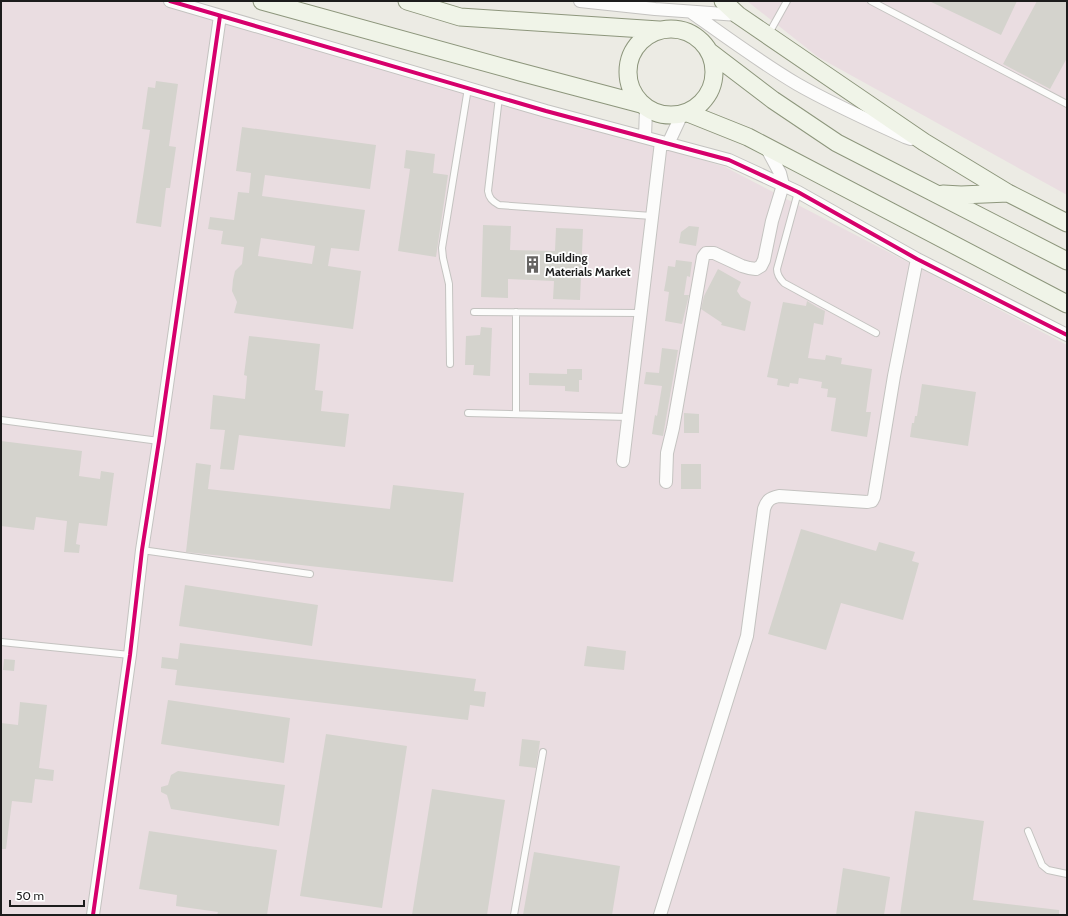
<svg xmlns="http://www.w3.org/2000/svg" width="1068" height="916" viewBox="0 0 1068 916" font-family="Cabin,sans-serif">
<rect width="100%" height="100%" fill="#ecebe4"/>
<path fill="#eadde1" d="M1 1H175L323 42 725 167 1067 345V915H1Z
M747 1H1067V195L818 57Z"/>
<path fill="#d4d3cd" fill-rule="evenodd" d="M929 1H1017L1001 35Z
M1037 1H1067V58L1050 89 1003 64Z
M156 81 178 84 169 146 176 147 170 188H166L161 227 136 223 150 130 142 129 148 87 155 88Z
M242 127 376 145 370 189 265 175 262 196 365 210 359 251 331 248 328 266 361 271 353 329 234 313 237 302 232 291 233 280 235 271 242 264 244 247 221 244 223 231 208 229 210 217 234 220 238 192 249 193 251 173 236 171ZM261 238 315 246 312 264 258 256Z
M406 150 435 154 433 173 448 175 436 257 398 251 410 169 404 168Z
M483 225 511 226 510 250 555 251 556 228 583 229 580 300 553 299 554 281 508 279V298L481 297Z
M689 226 699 227 696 246 679 243 681 232Z
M676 260 692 262 690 277 687 276 684 295H689L682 324 665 321 669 292 664 291 666 280 668 266 675 267Z
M718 269 741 282 737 291 741 297 751 302 745 331 721 325 722 323 701 309 704 296Z
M807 301 817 307 825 311 823 325 814 323 808 358 825 360 826 355 842 358 841 364 872 369 866 412H871L867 437 831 431 836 398 827 397 828 389 821 388 822 382 799 378 798 384 790 383 789 387 777 385 778 379 767 377 783 302 806 306Z
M481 327 492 328 490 376 473 375 474 365H465L466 336 480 335Z
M249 336 320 344 315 390 323 391 321 411 349 414 345 447 239 435 234 470 220 469 225 430 210 429 213 395 245 399 247 376 244 375Z
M662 348 678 350 663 436 652 434 655 415 657 416 662 386 644 384 646 372 659 373Z
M567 369H582V380H579V392L565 391V386L529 385V373L567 374Z
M922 384 976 392 968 446 910 437 912 423H914L915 416H917Z
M684 413 699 414V433H684Z
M1 441 82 451 79 476 100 479 101 471 114 473 107 526 79 523 76 544 80 545 79 553 64 552 67 521 36 517 34 530 1 526Z
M196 463 211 465 208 489 390 509 393 485 464 493 453 582 186 552Z
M681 464H701V489H681Z
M801 529 876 551 879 542 915 552 912 561 919 563 903 620 841 603 826 650 768 634Z
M185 585 318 605 312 646 179 626Z
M180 643 476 679 474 691 486 692 484 707 470 705 468 720 175 685 177 670 161 668 162 657 178 659Z
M587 646 626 651 624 670 584 666Z
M4 659 15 660 14 671 3 670Z
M168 700 290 718 284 763 161 744Z
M20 702 47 705 39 768 54 770 53 781 35 779 32 803 12 801 6 849H1V723L18 725Z
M326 734 407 746 382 908 300 896Z
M522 739 540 741 536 768 519 766Z
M178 771 285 785 279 826 171 809 167 795 161 792V787L168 785 171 775Z
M432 789 505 800 487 915H412Z
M915 811 984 821 973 900 1059 910V915H900Z
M149 831 277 850 267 915H217L218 912 176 906 177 895 139 889Z
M534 852 620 866 612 915H523Z
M843 868 890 877 884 915H836Z"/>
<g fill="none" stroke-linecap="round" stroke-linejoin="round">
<defs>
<path id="lane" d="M871 1 1067 104
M768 35 787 1
M499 97 488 191C489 198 492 201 499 205L652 216
M798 192 777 269C777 275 780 279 784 283L876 333
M474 312 641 313
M450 364 449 284 443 258 442 248 468 88
M468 413 629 417
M516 414V312
M1 420 159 441
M142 550 310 574
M1 642 130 655
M1028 831 1042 865 1048 870 1067 874
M514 915 543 752"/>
<path id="street" d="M170 1 546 111 729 160 798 192 917 259 1067 335
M580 1 655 9 738 15
M691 12C726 37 760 62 797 84 832 104 868 120 905 137L911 139
M645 137 646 109
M668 144 682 114
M623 461 661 142
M666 482 667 453 673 428 703 257 706 253H714L742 266 749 268 756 269 761 266 764 260 772 221 783 185 780 173 766 147
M93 915 130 655 142 550 159 441 220 16
M660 915 747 636 764 509C767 500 770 498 779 496L867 502 872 501 874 497 894 376 917 259"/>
<path id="secondary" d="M262 1 520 72 641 104
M407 1 460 17 659 30
M723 1 738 15 924 142 1008 193 1067 223
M628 72a43 43 0 1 1 86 0a43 43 0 1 1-86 0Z
M710 52 773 100 837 143 1067 261
M688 113 748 137 1067 304
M943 194 961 195 1008 193"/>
</defs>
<use href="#lane" stroke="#c4c3c0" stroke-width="8"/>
<use href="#street" stroke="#c4c3c0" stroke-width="14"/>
<use href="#secondary" stroke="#8d967c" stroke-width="19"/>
<use href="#lane" stroke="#fcfcfb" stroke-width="6"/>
<use href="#street" stroke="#fcfcfb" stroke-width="12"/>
<use href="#secondary" stroke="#f0f4e8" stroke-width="17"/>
<defs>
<path id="cycleway" d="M170 1 546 111 729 160 798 192 917 259 1067 335
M93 915 130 655 142 550 159 441 220 16"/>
</defs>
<use href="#cycleway" stroke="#fff" stroke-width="6"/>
<use href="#cycleway" stroke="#d6006c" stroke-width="4"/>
</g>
<defs>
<symbol id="building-bare" viewBox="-9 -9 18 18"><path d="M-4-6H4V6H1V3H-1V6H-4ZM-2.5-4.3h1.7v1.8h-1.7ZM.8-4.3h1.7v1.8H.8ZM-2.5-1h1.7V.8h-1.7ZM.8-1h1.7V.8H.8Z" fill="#656462" stroke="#fff" stroke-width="2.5" paint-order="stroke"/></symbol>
</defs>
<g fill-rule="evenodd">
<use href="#building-bare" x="520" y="252" width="25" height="25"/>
</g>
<g text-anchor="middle" stroke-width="3.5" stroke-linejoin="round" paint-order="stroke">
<g font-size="12" font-weight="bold" fill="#1c1c1c" stroke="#fff" text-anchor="start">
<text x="545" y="262">Building<tspan x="545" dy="14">Materials Market</tspan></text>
</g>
</g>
<rect width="1068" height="916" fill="none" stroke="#1c1c1c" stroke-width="4"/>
<path d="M10 900v6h74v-6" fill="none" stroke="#1c1c1c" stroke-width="2"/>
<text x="16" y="900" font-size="12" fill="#1c1c1c" stroke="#ffffff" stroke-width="3" paint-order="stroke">50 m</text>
</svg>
